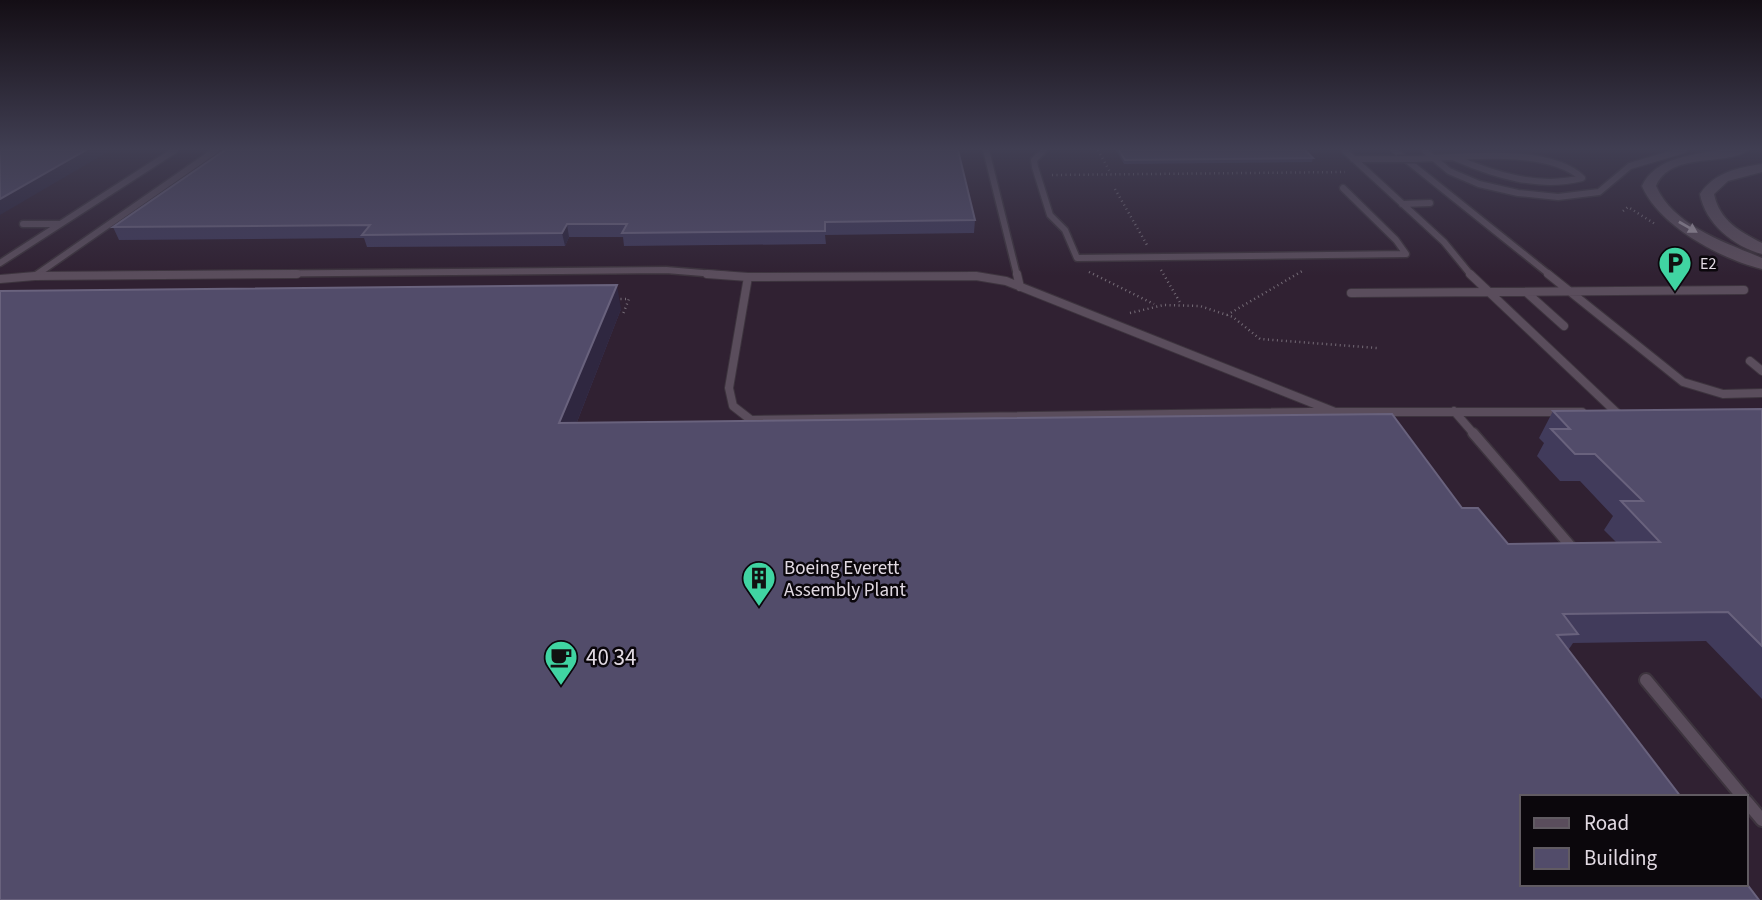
<svg xmlns="http://www.w3.org/2000/svg" width="1762" height="900" viewBox="0 0 1762 900" font-family="'Source Sans 3',sans-serif">
<rect width="100%" height="100%" fill="#251a27"/>
<path fill="#302132" fill-rule="evenodd" d="M0 150H1762V900H0ZM1522 797H1746V884H1522Z"/>
<g fill="none" stroke-linecap="round" stroke-linejoin="round">
<defs>
<path id="lane-far3" d="M986 150 1017 275
M1044 150 1034 160 1035 167 1050 215 1065 230 1077 258 1406 254 1396 240 1343 188
M1344 150 1444 242 1471 275
M1394 150 1550 275
M1424 150 1449 171 1479 184 1518 193 1558 197 1599 192 1630 166 1684 150
M1353 159H1397
M1416 159C1461 157 1548 146 1582 178 1538 189 1495 175 1455 158
M1402 204 1430 203
M23 224H60
M0 263 175 150
M36 275 216 150
M113 275 666 270 728 275"/>
<path id="lane-far2" d="M707 274 748 277 976 276 1006 281 1335 412
M1017 274 1020 287
M1470 274 1617 413
M1548 274 1683 382 1723 394 1762 393
M748 277 729 388 733 406 751 420 1310 412H1582
M0 279 35 276 297 274
M1526 292 1564 326
M1351 293 1744 290
M1750 361 1762 371
M1454 411 1474 434"/>
<path id="lane-far1" d="M1473 433 1574 550"/>
<path id="lane" d="M1646 680 1743 797
M1746 801 1762 820"/>
<path id="secondary" d="M1719 150H1749C1724 167 1671 151 1656 186 1674 226 1724 242 1762 258V269C1721 259 1659 226 1642 186 1655 158 1691 155 1719 150Z
M1762 164V172L1728 181 1714 194C1719 220 1740 232 1762 243V254C1734 247 1705 223 1700 194 1715 172 1737 168 1762 164Z"/>
</defs>
<use href="#lane-far3" stroke="#3d343e" stroke-width="9"/>
<use href="#lane-far2" stroke="#3d343e" stroke-width="10"/>
<use href="#lane-far1" stroke="#3d343e" stroke-width="13"/>
<use href="#lane" stroke="#3d343e" stroke-width="16"/>
<use href="#secondary" stroke="#3d343e" stroke-width="3"/>
<path stroke="#756c77" stroke-width="2.5" stroke-dasharray="1 3.5" stroke-linecap="butt" d="M1098 150 1111 174
M1052 175 1345 172
M1115 189 1147 245
M1623 211 1628 207 1655 224
M1161 270 1181 304
M1089 272 1154 304
M616 299H629L623 314
M1130 313 1164 305 1200 306 1233 317 1260 339 1377 348
M1227 315 1304 270"/>
<use href="#lane-far3" stroke="#5a4d5c" stroke-width="6"/>
<use href="#lane-far2" stroke="#5a4d5c" stroke-width="8"/>
<use href="#lane-far1" stroke="#5a4d5c" stroke-width="10"/>
<use href="#lane" stroke="#5a4d5c" stroke-width="12"/>
<use href="#secondary" fill="#5a4d5c" fill-rule="evenodd"/>
<defs>
<path id="lane-bridge" d="M1397 159H1416"/>
</defs>
<use href="#lane-bridge" stroke="#3d343e" stroke-width="9" stroke-linecap="butt"/>
<use href="#lane-bridge" stroke="#5a4d5c" stroke-width="6"/>
</g>
<path fill="#413b5b" d="M1116 150H1305L1313 158 1312 162 1124 164Z
M975 220 974 233 825 235 826 244 624 246 623 237H569L565 246 367 247 364 238 119 240 113 227Z
M621 309 577 422 1462 508 1508 544 1616 542 1604 530 1613 516 1580 481H1560L1537 456 1544 443 1539 438 1553 411 1762 409V699L1706 641 1573 643 1569 649 0 900Z"/>
<path fill="#2f2740" d="M86 150H111L0 215V199Z
M567 224 569 237 565 246 562 233Z
M617 285 621 309 566 450 559 423Z"/>
<path fill="#524c6a" stroke="#69627d" stroke-width="2" d="M0 150H86L0 199Z
M225 150H958L975 220 825 222V231L622 233 627 224H567L562 233 362 235 370 225 113 227Z
M1119 150H1305L1313 158 1125 160Z
M617 285 559 423 1392 414 1462 508H1478L1508 544 1660 542 1621 501H1643L1595 454H1575L1551 429H1570L1553 411 1762 409V646L1728 612 1563 614 1578 634 1557 635 1681 797H1522V884H1746V883L1759 900H0V291Z"/>
<defs><path id="oneway-solid" d="M-6-.8H1V-3.2L6.5 0L1 3.2V.8H-6Z" transform="scale(1.75)"/></defs>
<use fill="#9e94a0" href="#oneway-solid" transform="translate(1688 227) rotate(30)"/>
<linearGradient id="sky" x2="0" y2="1"><stop stop-color="#140e15"/><stop offset="0.54" stop-color="#403e52"/><stop offset="1" stop-color="#403e52" stop-opacity="0"/></linearGradient>
<rect width="1762" height="276" fill="url(#sky)"/>
<defs>
<symbol id="parking-pin" viewBox="-11 -11 22 30"><path d="M0 17L-7.5 6A9.5 9.5 0 1 1 7.5 6Z" fill="#40d4a2" stroke="#0b070c"/><path d="M-3.5-5.5H1a3.5 3.5 0 0 1 0 7H-1V5.5H-3.5ZM-1-3.4V-.6H.8a1.4 1.4 0 0 0 0-2.8Z" fill="#111"/></symbol>
<symbol id="building-pin" viewBox="-11 -11 22 30"><path d="M0 17L-7.5 6A9.5 9.5 0 1 1 7.5 6Z" fill="#40d4a2" stroke="#0b070c"/><path d="M-4-6H4V6H1V3H-1V6H-4ZM-2.5-4.3h1.7v1.8h-1.7ZM.8-4.3h1.7v1.8H.8ZM-2.5-1h1.7V.8h-1.7ZM.8-1h1.7V.8H.8Z" fill="#111"/></symbol>
<symbol id="cafe-pin" viewBox="-11 -11 22 30"><path d="M0 17L-7.5 6A9.5 9.5 0 1 1 7.5 6Z" fill="#40d4a2" stroke="#0b070c"/><path d="M-5.5-4.5H6V0H3Q3 3.5 0 3.5H-2.5Q-5.5 3.5-5.5 0ZM3-3.2v2h1.7v-2ZM-6 4.5H4V6H-6Z" fill="#111"/></symbol>
</defs>
<g fill-rule="evenodd">
<use href="#parking-pin" x="1656" y="244" width="38" height="52"/>
<use href="#building-pin" x="740" y="559" width="38" height="52"/>
<use href="#cafe-pin" x="542" y="638" width="38" height="52"/>
</g>
<g text-anchor="middle" stroke-width="5" stroke-linejoin="round" paint-order="stroke">
<g font-size="16" fill="#e2dae3" stroke="#0b070c" text-anchor="start">
<text x="1700" y="269">E2</text>
</g>
<g font-size="19" fill="#e2dae3" stroke="#0b070c" text-anchor="start">
<text x="784" y="574">Boeing Everett<tspan x="784" dy="22">Assembly Plant</tspan></text>
</g>
<g font-size="23" fill="#e2dae3" stroke="#0b070c" text-anchor="start">
<text x="586" y="665">40 34</text>
</g>
</g>
<rect x="1520" y="795" width="228" height="91" fill="#0b070c" stroke="#615b62" stroke-width="2"/>
<rect x="1534" y="818" width="35" height="10" fill="#5a4d5c" stroke="#615b62" stroke-width="2"/>
<text x="1584" y="830" font-size="21" fill="#e2dae3">Road</text>
<rect x="1534" y="848" width="35" height="21" fill="#524c6a" stroke="#615b62" stroke-width="2"/>
<text x="1584" y="865" font-size="21" fill="#e2dae3">Building</text>
</svg>
